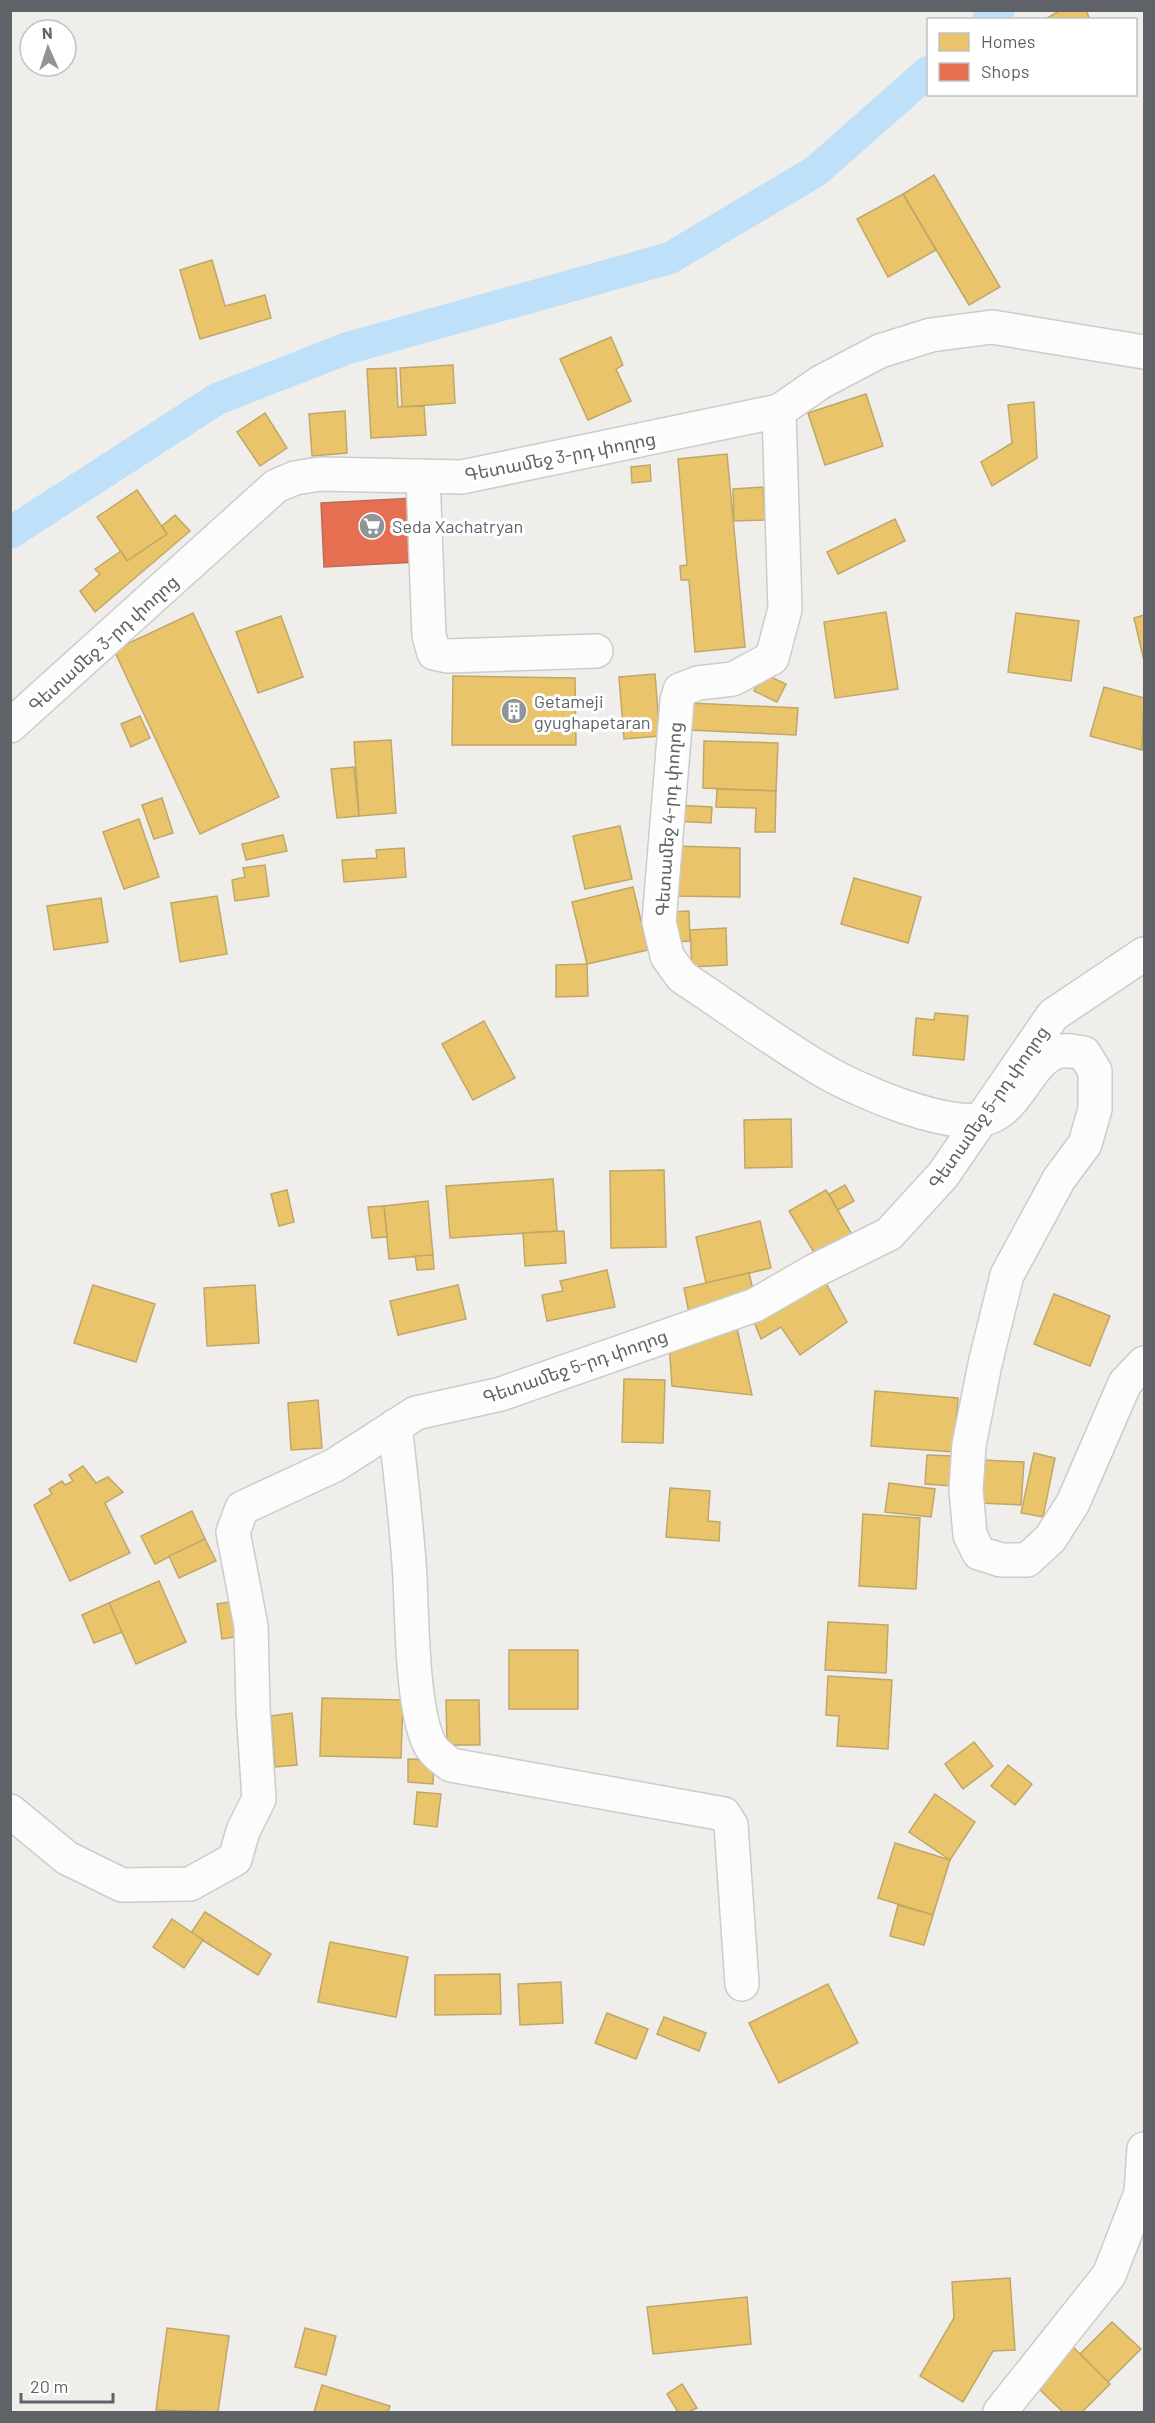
<svg xmlns="http://www.w3.org/2000/svg" width="1155" height="2423" font-family="Barlow,'Noto Sans Armenian',sans-serif">
<rect width="100%" height="100%" fill="#efeeea"/>
<!-- homes -->
<g fill="#e9c46a" stroke="#c0a769" stroke-width="1.5">
<polygon points="1061,10 1086,10 1090,20 1048,20 1047,18"/>
<polygon points="934,175 1000,287 969,305 903,194"/>
<polygon points="903,194 936,250 888,277 857,219"/>
<polygon points="212,260 225,306 265,295 271,318 200,339 180,270"/>
<polygon points="611,337 623,365 616,369 631,401 588,420 560,359"/>
<polygon points="453,365 455,403 402,407 400,368"/>
<polygon points="396,368 398,407 424,406 426,435 371,438 367,369"/>
<polygon points="866,394 883,446 825,465 808,413"/>
<polygon points="1034,402 1037,458 992,486 981,462 1012,443 1008,405"/>
<polygon points="345,411 347,453 312,456 309,414"/>
<polygon points="265,413 287,448 260,466 237,432"/>
<polygon points="727,454 745,647 695,652 689,580 681,580 680,566 687,565 678,459"/>
<polygon points="650,465 651,481 632,483 631,467"/>
<polygon points="763,487 765,520 734,521 733,489"/>
<polygon points="137,490 167,534 127,561 97,517"/>
<polygon points="175,515 190,531 95,612 80,591 100,574 95,569 121,551 127,561 167,534 162,526"/>
<polygon points="895,519 905,541 838,574 827,552"/>
<polygon points="886,612 898,689 835,698 824,622"/>
<polygon points="193,613 279,797 200,834 114,650"/>
<polygon points="1016,613 1079,621 1071,681 1008,672"/>
<polygon points="1144,615 1144,661 1134,618"/>
<polygon points="281,616 303,677 258,693 236,632"/>
<polygon points="762,673 786,684 777,702 754,691"/>
<polygon points="655,674 660,736 624,739 619,677"/>
<polygon points="453,676 575,678 576,745 452,745"/>
<polygon points="1104,687 1144,698 1142,750 1090,736"/>
<polygon points="690,703 798,708 796,735 689,730"/>
<polygon points="140,716 150,738 131,747 121,724"/>
<polygon points="391,740 396,813 359,816 354,742"/>
<polygon points="704,741 778,743 776,791 703,788"/>
<polygon points="354,767 359,816 337,818 331,769"/>
<polygon points="717,789 776,791 775,832 755,832 756,808 716,807"/>
<polygon points="162,798 173,833 154,839 142,805"/>
<polygon points="675,805 712,807 711,823 674,821"/>
<polygon points="139,819 159,877 124,889 103,832"/>
<polygon points="620,826 632,879 585,889 573,836"/>
<polygon points="283,835 287,851 246,860 242,844"/>
<polygon points="673,846 740,848 740,897 672,896"/>
<polygon points="404,848 406,877 344,882 342,860 377,858 376,850"/>
<polygon points="265,865 269,896 235,901 232,880 245,877 243,868"/>
<polygon points="854,878 921,897 908,943 841,924"/>
<polygon points="633,887 648,950 587,964 572,902"/>
<polygon points="217,896 227,954 180,962 171,903"/>
<polygon points="101,898 108,942 54,950 47,906"/>
<polygon points="689,911 690,941 672,942 671,912"/>
<polygon points="726,928 727,965 692,967 690,930"/>
<polygon points="587,964 588,996 556,997 556,965"/>
<polygon points="935,1013 968,1016 964,1060 913,1055 916,1018 934,1020"/>
<polygon points="484,1021 515,1078 473,1100 442,1044"/>
<polygon points="791,1119 792,1167 745,1168 744,1120"/>
<polygon points="664,1170 666,1247 611,1248 610,1171"/>
<polygon points="553,1179 557,1231 450,1238 446,1186"/>
<polygon points="845,1185 854,1201 838,1210 829,1194"/>
<polygon points="287,1190 294,1222 279,1226 271,1194"/>
<polygon points="826,1190 854,1238 818,1259 789,1211"/>
<polygon points="428,1201 433,1255 389,1259 384,1206"/>
<polygon points="384,1206 387,1237 372,1238 368,1207"/>
<polygon points="760,1221 771,1268 706,1283 696,1237"/>
<polygon points="564,1231 566,1263 525,1266 523,1233"/>
<polygon points="433,1255 434,1269 417,1270 415,1256"/>
<polygon points="607,1270 615,1307 547,1321 542,1295 563,1291 560,1281"/>
<polygon points="749,1273 755,1298 689,1313 684,1288"/>
<polygon points="821,1274 847,1322 800,1355 781,1327 761,1339 752,1317"/>
<polygon points="93,1285 155,1304 136,1362 74,1343"/>
<polygon points="255,1285 259,1343 207,1346 204,1288"/>
<polygon points="458,1285 466,1319 398,1335 390,1301"/>
<polygon points="1054,1294 1110,1316 1090,1366 1034,1344"/>
<polygon points="736,1324 752,1395 672,1386 669,1342"/>
<polygon points="624,1379 665,1380 663,1443 622,1442"/>
<polygon points="875,1391 958,1398 954,1452 871,1446"/>
<polygon points="318,1400 322,1448 291,1450 288,1403"/>
<polygon points="1034,1453 1055,1458 1043,1517 1021,1513"/>
<polygon points="927,1455 955,1456 953,1486 925,1484"/>
<polygon points="983,1460 1024,1462 1021,1505 980,1503"/>
<polygon points="83,1466 96,1483 108,1477 123,1492 105,1503 130,1553 70,1581 34,1505 52,1494 49,1489 62,1481 65,1485 73,1481 69,1475"/>
<polygon points="889,1483 935,1489 931,1517 885,1512"/>
<polygon points="670,1488 710,1491 708,1521 720,1522 719,1541 666,1537"/>
<polygon points="192,1511 205,1539 155,1564 141,1536"/>
<polygon points="863,1514 920,1518 916,1589 859,1586"/>
<polygon points="205,1539 216,1561 179,1578 169,1556"/>
<polygon points="159,1581 186,1642 136,1664 109,1603"/>
<polygon points="236,1601 241,1636 222,1639 217,1604"/>
<polygon points="109,1603 122,1632 94,1643 82,1615"/>
<polygon points="828,1622 888,1625 886,1673 825,1670"/>
<rect x="509" y="1650" width="69" height="59"/>
<polygon points="828,1676 892,1680 888,1749 837,1746 839,1716 826,1715"/>
<polygon points="322,1698 403,1700 401,1758 320,1756"/>
<polygon points="446,1700 479,1700 480,1745 447,1745"/>
<polygon points="292,1713 297,1765 275,1767 271,1716"/>
<polygon points="974,1742 993,1766 963,1789 945,1764"/>
<polygon points="408,1759 434,1760 433,1784 408,1782"/>
<polygon points="1008,1765 1032,1784 1015,1805 991,1786"/>
<polygon points="417,1792 441,1794 437,1827 414,1824"/>
<polygon points="935,1794 975,1822 950,1860 909,1832"/>
<polygon points="895,1843 950,1860 933,1915 878,1898"/>
<polygon points="898,1905 933,1915 924,1945 890,1936"/>
<polygon points="205,1912 271,1954 258,1975 191,1933"/>
<polygon points="172,1919 203,1940 184,1968 153,1947"/>
<polygon points="330,1942 408,1957 396,2017 318,2002"/>
<polygon points="500,1974 501,2014 435,2015 435,1975"/>
<polygon points="561,1982 563,2023 520,2025 518,1984"/>
<polygon points="828,1984 858,2043 779,2083 749,2023"/>
<polygon points="607,2013 648,2029 636,2059 595,2043"/>
<polygon points="664,2017 706,2033 699,2051 657,2034"/>
<polygon points="1010,2278 1015,2350 993,2351 963,2402 920,2376 954,2318 952,2282"/>
<polygon points="747,2297 751,2344 653,2354 647,2307"/>
<polygon points="1112,2322 1141,2349 1108,2382 1080,2354"/>
<polygon points="167,2328 229,2336 218,2412 156,2410"/>
<polygon points="305,2328 336,2336 326,2375 295,2367"/>
<polygon points="1073,2347 1110,2384 1082,2412 1063,2412 1035,2385"/>
<polygon points="682,2384 697,2408 689,2412 678,2412 667,2394"/>
<polygon points="322,2385 390,2406 388,2412 314,2412"/>
</g>
<!-- shops -->
<polygon fill="#e76f51" stroke="#be6b58" stroke-width="1.5" points="415,498 417,562 324,567 321,503"/>
<g fill="none" stroke-linecap="round" stroke-linejoin="round">
<!-- canal -->
<g stroke="#bfe0f9" stroke-width="32">
<polyline points="988,20 999,10"/>
<polyline points="10,533 217,399 348,348 670,258 816,171 928,72"/>
</g>
<defs>
<g id="minor">
<polyline points="423,476 429,636 434,653 447,656 596,651"/>
<polyline points="10,726 276,486 295,478 320,474 462,477 779,411"/>
<path d="M395 1426C401 1477 407 1527 410 1578 412 1620 412 1707 429 1743 433 1752 443 1759 451 1765L724 1814 731 1825 742 1984"/>
<polyline points="10,1811 67,1858 122,1885 190,1884 235,1859 243,1831 259,1799 253,1708 251,1626 233,1532 242,1508 335,1465 416,1413 501,1394 755,1305 814,1271 889,1234 943,1175 1053,1015 1144,954"/>
</g>
<g id="tertiary">
<path d="M1144 352 992 327 931 335 880 351 821 382 779 411 785 609 772 658 733 679 698 683 680 690 677 701 659 922 667 956 682 977C728 1007 772 1040 819 1068 853 1089 953 1133 990 1117 1021 1104 1029 1061 1057 1052 1065 1049 1076 1052 1084 1053L1095 1071V1109L1085 1144 1059 1179 1007 1275 985 1364 969 1445 966 1490 970 1535 979 1553 1001 1560H1027L1050 1539 1073 1503 1125 1383 1144 1363"/>
<polyline points="1000,2412 1109,2275 1141,2193 1144,2149"/>
</g>
</defs>
<!-- minor casing -->
<use href="#minor" stroke="#cbcccc" stroke-width="36"/>
<!-- tertiary casing -->
<use href="#tertiary" stroke="#cbcccc" stroke-width="36"/>
<!-- minor -->
<use href="#minor" stroke="#fdfcfc" stroke-width="33"/>
<!-- tertiary -->
<use href="#tertiary" stroke="#fdfcfc" stroke-width="33"/>
</g>
<!-- icons -->
<defs>
<symbol id="supermarket-disc" viewBox="-11 -11 22 22"><circle r="9.5" fill="#919496" stroke="#fff"/><path d="M-6-5.5h2.5l.6 2H6L4.5 2H-2.5L-4.4-4H-6ZM-1.5 3.2a1.3 1.3 0 1 0 .1 0ZM3 3.2a1.3 1.3 0 1 0 .1 0Z" fill="#fff"/></symbol>
<symbol id="building-disc" viewBox="-11 -11 22 22"><circle r="9.5" fill="#919496" stroke="#fff"/><path d="M-4-6H4V6H1V3H-1V6H-4ZM-2.5-4.3h1.7v1.8h-1.7ZM.8-4.3h1.7v1.8H.8ZM-2.5-1h1.7V.8h-1.7ZM.8-1h1.7V.8H.8Z" fill="#fff"/></symbol>
</defs>
<g fill-rule="evenodd">
<use href="#supermarket-disc" x="357" y="511" width="30" height="30"/>
<use href="#building-disc" x="499" y="696" width="30" height="30"/>
</g>
<g text-anchor="middle" dominant-baseline="central" stroke-width="6" stroke-linejoin="round" paint-order="stroke">
<!-- street labels -->
<g font-size="18" fill="#5f6368" stroke="#fff">
<text transform="translate(560 456) rotate(-11)">Գետամեջ 3-րդ փողոց</text>
<text transform="translate(103 643) rotate(-42)">Գետամեջ 3-րդ փողոց</text>
<text transform="translate(668 819) rotate(-86)">Գետամեջ 4-րդ փողոց</text>
<text transform="translate(988 1107) rotate(-55)">Գետամեջ 5-րդ փողոց</text>
<text transform="translate(575 1366) rotate(-19)">Գետամեջ 5-րդ փողոց</text>
</g>
<!-- poi labels -->
<g font-size="18" fill="#5f6368" stroke="#fff" text-anchor="start">
<text x="392" y="526">Seda Xachatryan</text>
<text x="534" y="701">Getameji<tspan x="534" dy="21">gyughapetaran</tspan></text>
</g>
</g>
<!-- border -->
<rect width="1155" height="2423" fill="none" stroke="#5f6368" stroke-width="24"/>
<!-- legend -->
<rect x="927" y="18" width="210" height="78" fill="#ffffff" stroke="#bfc1c3" stroke-width="1.5"/>
<rect x="939" y="33" width="30" height="18" fill="#e9c46a" stroke="#bfc1c3" stroke-width="1.5"/>
<text x="981" y="48" font-size="18" fill="#5f6368">Homes</text>
<rect x="939" y="63" width="30" height="18" fill="#e76f51" stroke="#bfc1c3" stroke-width="1.5"/>
<text x="981" y="78" font-size="18" fill="#5f6368">Shops</text>
<!-- north arrow -->
<g transform="translate(48 48) rotate(357)"><circle r="28" fill="#ffffff" stroke="#bfc1c3" stroke-width="1.5"/>
<path d="M0-4.5L10 22L0 15L-10 22Z" fill="#919496"/>
<text y="-9" font-size="16" font-weight="bold" text-anchor="middle" fill="#5f6368">N</text>
</g>
<!-- scale -->
<path d="M21 2393v9h92v-9" fill="none" stroke="#5f6368" stroke-width="3"/>
<text x="30" y="2393" font-size="18" fill="#5f6368" stroke="#ffffff" stroke-width="4.5" paint-order="stroke">20 m</text>
</svg>
